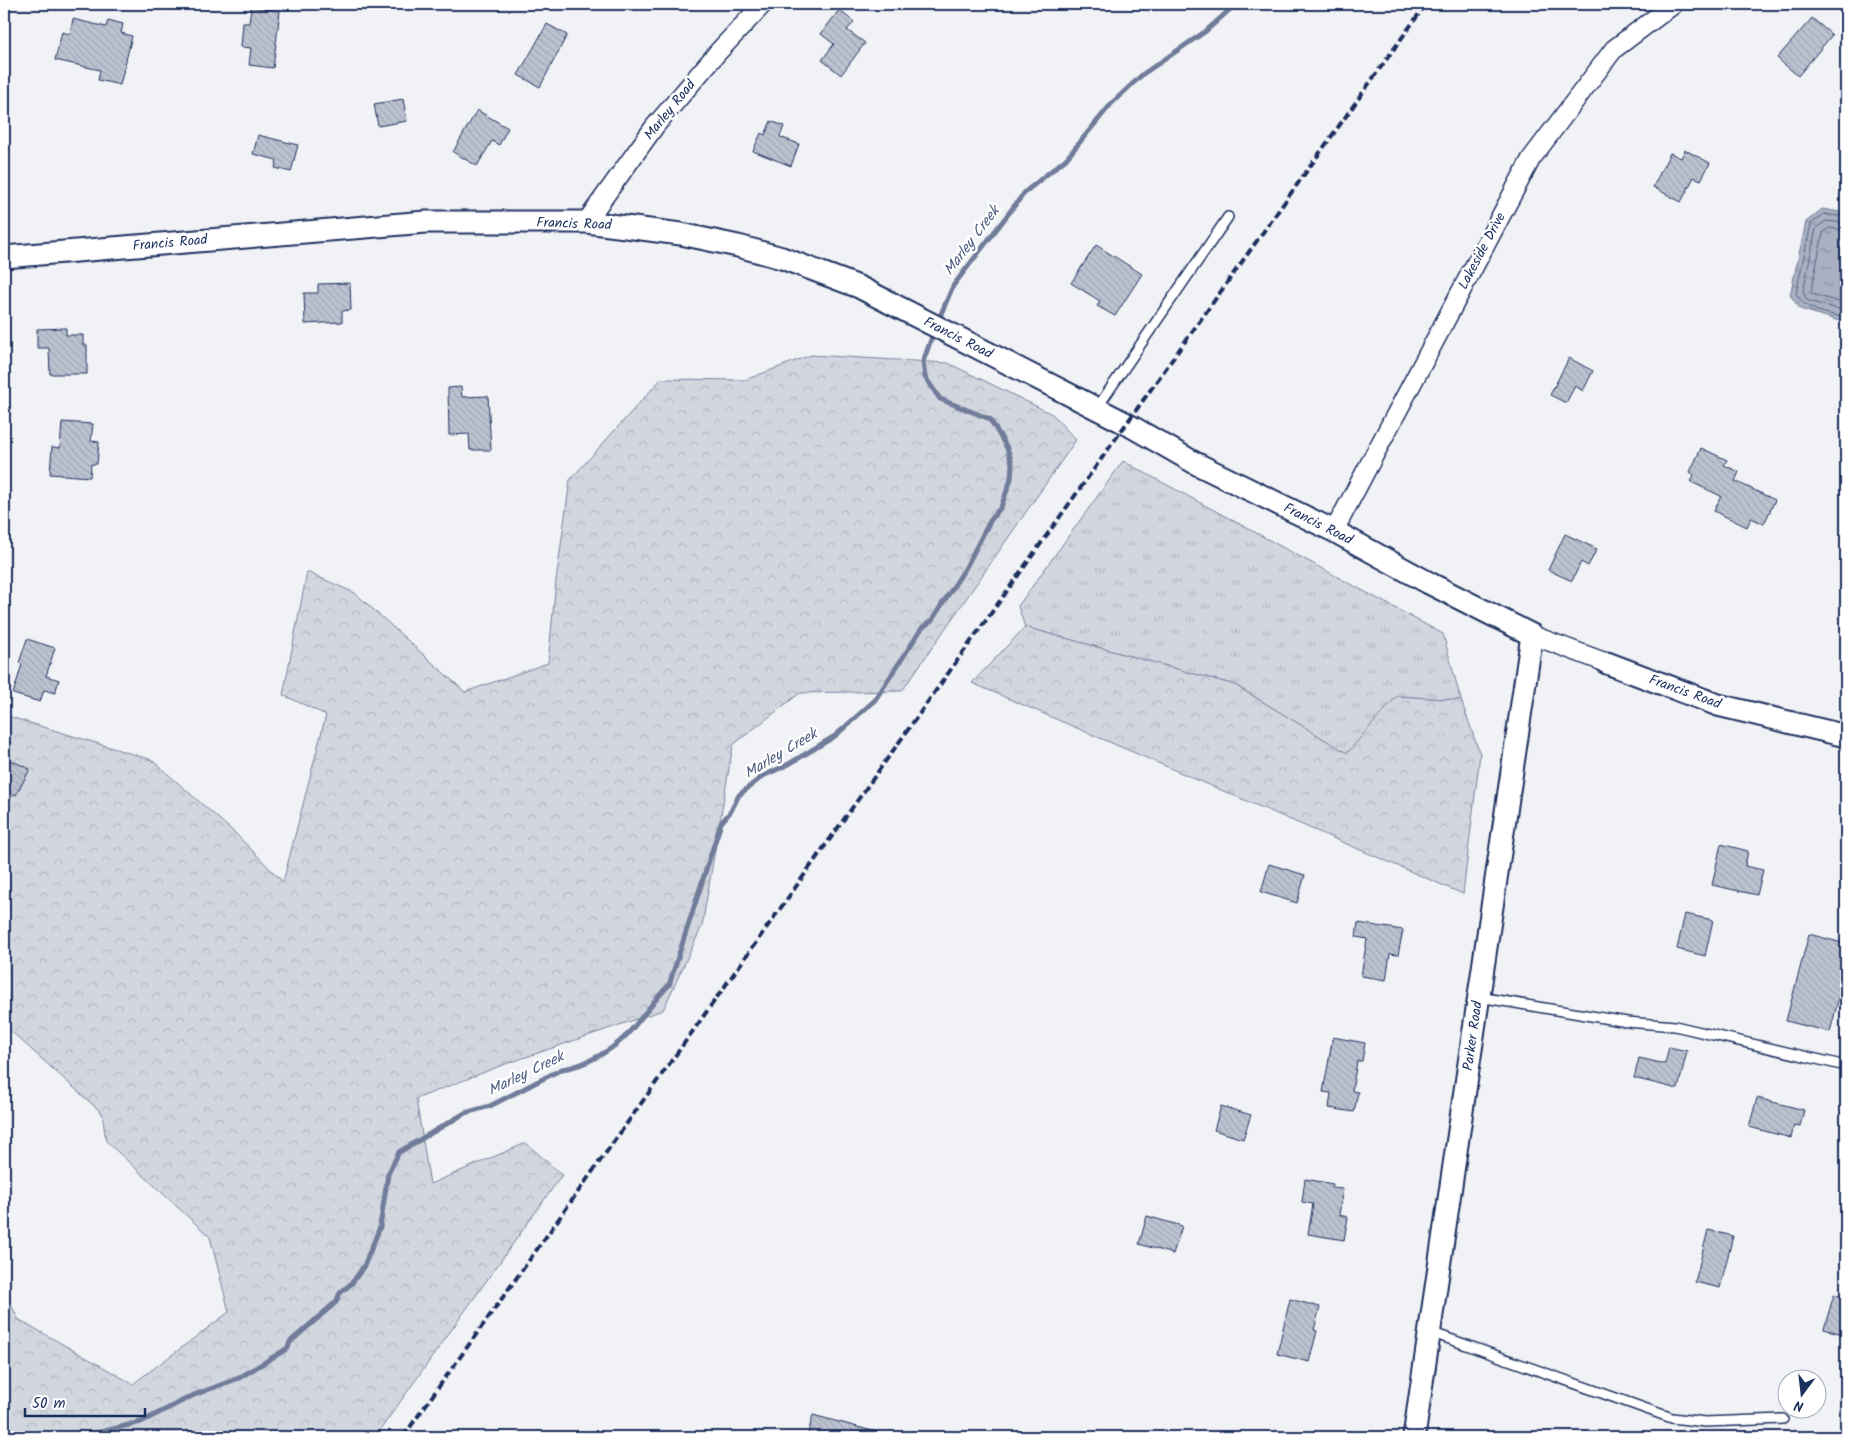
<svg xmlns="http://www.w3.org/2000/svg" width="1850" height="1441" font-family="Kalam,sans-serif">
<defs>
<pattern id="grass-tufts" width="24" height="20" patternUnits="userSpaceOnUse" patternTransform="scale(1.25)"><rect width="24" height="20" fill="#d2d6df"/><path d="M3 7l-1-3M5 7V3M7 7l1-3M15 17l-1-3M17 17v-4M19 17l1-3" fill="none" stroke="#b4b8c2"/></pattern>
<pattern id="forest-crowns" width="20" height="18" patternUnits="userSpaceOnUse" patternTransform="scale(1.25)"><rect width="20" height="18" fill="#d2d6df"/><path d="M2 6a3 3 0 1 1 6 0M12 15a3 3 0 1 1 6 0" fill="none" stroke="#b4b8c2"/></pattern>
<pattern id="water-ripples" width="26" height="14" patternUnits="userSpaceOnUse" patternTransform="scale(1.25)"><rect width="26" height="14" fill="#a8b0c2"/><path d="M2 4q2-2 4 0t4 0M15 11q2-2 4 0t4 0" fill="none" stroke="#8890a1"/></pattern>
<pattern id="building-back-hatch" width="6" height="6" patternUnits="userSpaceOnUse" patternTransform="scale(1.25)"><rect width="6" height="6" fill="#bcc2d0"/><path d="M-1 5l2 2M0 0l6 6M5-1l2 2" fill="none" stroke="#a1a7b5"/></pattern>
</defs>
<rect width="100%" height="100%" fill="#f1f2f5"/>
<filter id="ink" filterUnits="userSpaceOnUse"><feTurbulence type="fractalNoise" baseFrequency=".02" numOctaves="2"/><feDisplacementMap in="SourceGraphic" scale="10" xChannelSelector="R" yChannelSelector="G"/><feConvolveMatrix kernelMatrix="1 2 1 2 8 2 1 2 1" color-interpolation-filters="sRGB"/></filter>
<g filter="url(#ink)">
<!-- grass -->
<polygon fill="url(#grass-tufts)" stroke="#76829e" points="1123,461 1443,634 1461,700 1397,696 1348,754 1235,685 1025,627 1018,606"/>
<!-- forest -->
<g fill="url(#forest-crowns)" stroke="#76829e">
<polygon points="811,355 948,363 1052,414 1076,440 902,691 800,693 733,745 702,926 663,1010 500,1066 416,1099 430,1184 526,1143 562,1175 375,1437 4,1437 4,1290 18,1319 133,1384 229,1312 210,1237 106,1141 102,1113 4,1025 4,715 152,760 237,835 283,882 326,715 283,695 307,572 355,593 465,692 548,663 556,581 570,480 661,379 745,380"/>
<polygon points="1025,627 1235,685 1347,753 1397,696 1461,700 1480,754 1463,894 972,683"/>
</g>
<!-- water -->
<polygon fill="url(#water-ripples)" stroke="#707c9a" points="1822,209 1846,213 1846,323 1800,309 1790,295 1806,222"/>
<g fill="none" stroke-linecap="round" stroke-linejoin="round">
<!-- shore -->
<g stroke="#536386" stroke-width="1">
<path d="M1846 217 1824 214 1811 224 1796 293C1806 312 1827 313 1846 318"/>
<polyline points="1846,223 1826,221 1816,228 1803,292 1807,300 1812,302 1846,311"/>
<polyline points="1846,230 1829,228 1823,233 1811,291 1815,295 1846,304"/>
</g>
<!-- stream -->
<g stroke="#707c9a" stroke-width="5">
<polyline points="938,321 953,286 1025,192 1066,159 1112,103 1143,74 1206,31 1236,4"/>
<path d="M80 1437 141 1422 194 1395 239 1378 288 1348 290 1342 336 1302 340 1293 352 1283 364 1266 380 1227 388 1174 399 1152 465 1113 490 1106 562 1069C586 1066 617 1048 632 1029 644 1015 655 999 669 985L721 823 731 811 739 795 763 776 789 764 835 736 875 700 922 628 932 620 966 567 990 521 1001 507 1011 479 1012 463 1007 448 990 419 940 399 925 377 923 362 934 331"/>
</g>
</g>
<!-- building -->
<g fill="url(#building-back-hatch)" stroke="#1b2f5e">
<polygon points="251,7 280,11 273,68 249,65 251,48 241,47 243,23 249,23"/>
<polygon points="839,10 854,22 847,30 865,43 841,75 822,60 834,44 821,34"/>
<polygon points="1812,18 1832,35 1798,76 1777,58"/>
<polygon points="73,19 106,27 108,20 123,24 121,33 132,36 120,85 98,80 100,70 55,60 62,32 70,34"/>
<polygon points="547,24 567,35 540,87 518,75"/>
<polygon points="403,99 407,121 378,126 374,104"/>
<polygon points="477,110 508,128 499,145 492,141 477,166 453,152"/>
<polygon points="771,121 784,126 780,137 799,144 791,166 753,151 761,133 765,135"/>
<polygon points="258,135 298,145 291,172 275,168 277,160 253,154"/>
<polygon points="1685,150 1710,163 1701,180 1694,177 1681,202 1653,187 1670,153 1681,158"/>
<polygon points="1096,245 1142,274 1115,316 1097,306 1100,301 1071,283"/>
<polygon points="350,283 351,310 342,311 342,322 305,324 304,293 318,293 318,284"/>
<polygon points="66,328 66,335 83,335 83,345 87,345 87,374 50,374 49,348 37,348 37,329"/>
<polygon points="1569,358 1593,371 1583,391 1575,386 1566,403 1550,395"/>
<polygon points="461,387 462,397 488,396 491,450 470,450 469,434 449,435 448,388"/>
<polygon points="62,422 93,424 91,441 99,442 97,464 91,464 90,477 50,474 52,447 60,448"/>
<polygon points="1701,448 1727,460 1724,465 1739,472 1735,481 1775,500 1764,524 1751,518 1747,527 1714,511 1721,496 1691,482 1694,475 1690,472"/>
<polygon points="1565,534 1597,549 1588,566 1581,562 1572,581 1548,570"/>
<polygon points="27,639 55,648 46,676 59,680 55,693 44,690 40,702 13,694 22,664 19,663"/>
<polygon points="8,759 30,769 16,795 13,794 4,810 4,768"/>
<polygon points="1721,844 1748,851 1745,866 1763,870 1757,895 1712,885"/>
<polygon points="1269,864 1305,875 1297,903 1261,892"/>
<polygon points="1685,914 1713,920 1705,956 1677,949"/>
<polygon points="1358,923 1403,930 1398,955 1390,954 1386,980 1361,976 1367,939 1356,937"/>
<polygon points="1809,934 1846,944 1846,970 1830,1032 1786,1021"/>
<polygon points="1333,1037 1365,1043 1362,1061 1357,1061 1352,1091 1358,1092 1354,1112 1329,1108 1331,1093 1323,1092"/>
<polygon points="1669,1047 1687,1051 1678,1089 1634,1078 1639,1058 1665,1064"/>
<polygon points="1757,1098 1804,1110 1800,1126 1794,1125 1791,1138 1749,1127"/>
<polygon points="1221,1106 1251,1115 1243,1139 1214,1130"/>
<polygon points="1305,1179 1333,1184 1332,1188 1343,1189 1339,1215 1348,1217 1344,1240 1308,1234 1313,1204 1302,1202"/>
<polygon points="1147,1216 1182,1226 1173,1254 1139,1244"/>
<polygon points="1708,1230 1733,1236 1720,1288 1695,1282"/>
<polygon points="1834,1294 1846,1298 1846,1335 1824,1329"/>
<polygon points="1290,1299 1320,1307 1314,1330 1317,1331 1309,1362 1277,1354"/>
<polygon points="813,1415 880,1433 880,1437 807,1437"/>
</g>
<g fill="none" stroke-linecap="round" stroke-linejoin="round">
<defs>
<g id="service">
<polyline points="1097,408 1228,217"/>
<polyline points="1479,997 1627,1022 1675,1026 1846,1066"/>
<polyline points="1430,1332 1672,1418 1705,1422 1783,1419"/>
</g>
<g id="minor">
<polyline points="586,222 655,126 718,52 763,4"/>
<polyline points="1334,531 1531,159 1614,49 1674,4"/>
<polyline points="1532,635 1607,663"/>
</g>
<g id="tertiary">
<polyline points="4,257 426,222 586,222 681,234 738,246 782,258 859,287 1127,424 1195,463 1334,531 1429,583 1532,635 1414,1437"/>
<polyline points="1607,663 1718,705 1846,736"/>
</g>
</defs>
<!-- service casing -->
<use href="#service" stroke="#1b2f5e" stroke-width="12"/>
<!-- minor casing -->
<use href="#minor" stroke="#1b2f5e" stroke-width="21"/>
<!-- tertiary casing -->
<use href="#tertiary" stroke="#1b2f5e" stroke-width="25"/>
<!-- service -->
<use href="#service" stroke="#fff" stroke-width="9"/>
<!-- minor -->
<use href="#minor" stroke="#fff" stroke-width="18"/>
<!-- tertiary -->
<use href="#tertiary" stroke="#fff" stroke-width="21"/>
<!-- rail -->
<polyline stroke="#1b2f5e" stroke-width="4" stroke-dasharray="8 4" stroke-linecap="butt" points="403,1437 1426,4"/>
</g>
</g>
<g text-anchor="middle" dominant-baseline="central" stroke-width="5" stroke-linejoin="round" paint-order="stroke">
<!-- street labels -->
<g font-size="14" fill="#1b2f5e" stroke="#fff">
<text transform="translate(670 110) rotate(-51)">Marley Road</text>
<text transform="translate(574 224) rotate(2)">Francis Road</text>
<text transform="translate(170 243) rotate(-5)">Francis Road</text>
<text transform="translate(1482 251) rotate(-62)">Lakeside Drive</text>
<text transform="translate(958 338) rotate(27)">Francis Road</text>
<text transform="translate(1318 524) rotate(27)">Francis Road</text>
<text transform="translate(1685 692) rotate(20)">Francis Road</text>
<text transform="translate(1473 1036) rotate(-82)">Parker Road</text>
</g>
<!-- water labels -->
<g font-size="15" font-style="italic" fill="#4c5c81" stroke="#fff">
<text transform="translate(972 241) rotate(-53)">Marley Creek</text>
<text transform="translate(781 754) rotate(-31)">Marley Creek</text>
<text transform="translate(526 1074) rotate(-26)">Marley Creek</text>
</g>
</g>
<!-- margin -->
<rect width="1850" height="1441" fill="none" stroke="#fff" stroke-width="20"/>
<rect x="10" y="10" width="1830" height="1421" fill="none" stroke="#1b2f5e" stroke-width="2" filter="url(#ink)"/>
<!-- north arrow -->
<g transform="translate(1802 1394) rotate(195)"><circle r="24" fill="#ffffff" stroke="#a4acbf"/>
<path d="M0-4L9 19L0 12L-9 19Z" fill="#1b2f5e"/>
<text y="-8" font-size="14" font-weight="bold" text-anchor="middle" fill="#1b2f5e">N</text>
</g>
<!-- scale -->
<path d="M25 1408v8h120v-8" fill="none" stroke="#1b2f5e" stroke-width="2.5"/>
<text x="32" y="1408" font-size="15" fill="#1b2f5e" stroke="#ffffff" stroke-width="4" paint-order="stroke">50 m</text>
</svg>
